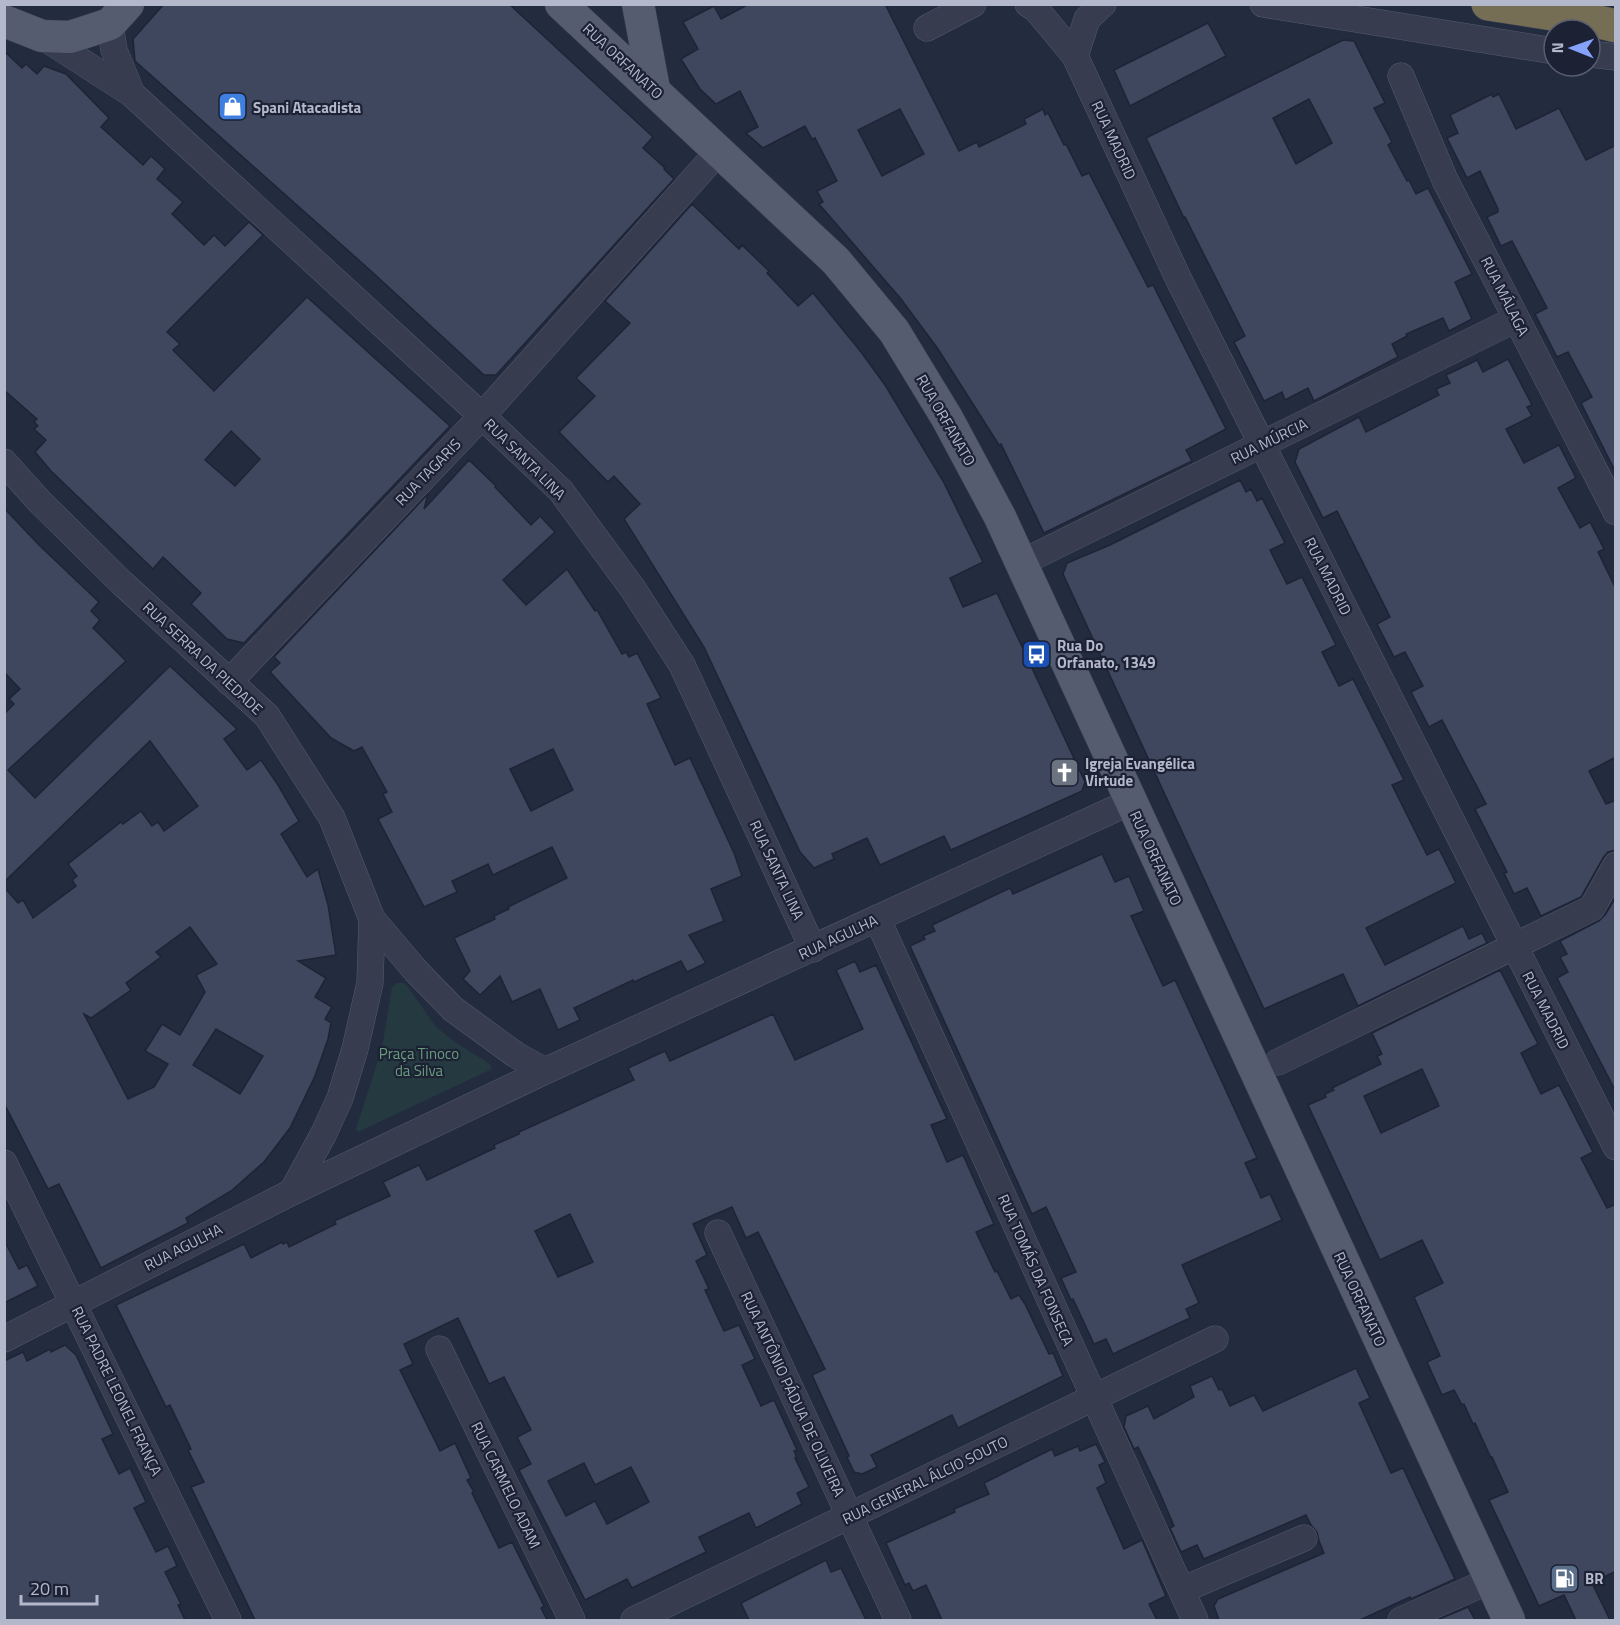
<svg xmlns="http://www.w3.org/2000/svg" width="1620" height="1625" font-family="'Titillium Web',sans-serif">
<rect width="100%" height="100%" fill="#232b3f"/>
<!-- green -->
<polygon fill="#253940" points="397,983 404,983 408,987 436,1027 458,1044 490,1064 492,1069 358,1132 356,1129 382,1048 392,987"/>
<!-- building -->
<g fill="#3f475f" stroke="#1e2436" stroke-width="1.5" fill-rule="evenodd">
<polygon points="164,4 509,4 653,137 643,148 665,168 664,169 674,179 496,375 484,375 371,271 135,61 133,39"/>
<path d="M749 4H885L959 151 977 142 979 147 1026 124 1024 119 1043 109 1045 115 1048 113 1064 145 1066 144 1082 176 1089 173 1148 287 1153 285 1226 429 1186 450 1192 461 1044 533 1001 444 999 445 938 349 901 299 819 204 823 202 817 191 837 181 815 138 812 139 805 126 763 148 746 133 758 127 740 91 716 104 700 89 681 59 698 49 683 22 714 6 721 19ZM900 109 924 154 882 176 858 130Z"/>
<polygon points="1208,23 1226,56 1130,106 1114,70"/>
<path d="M1343 40 1354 41 1385 103 1374 108 1392 142 1388 145 1407 181 1409 180 1416 194 1428 188 1472 274 1455 282 1472 319 1449 331 1443 318 1406 334 1407 336 1392 344 1398 357 1314 401 1308 388 1285 400 1282 392 1264 401 1234 342 1245 336 1185 217 1184 218 1146 138ZM1309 99 1332 143 1296 164 1273 118Z"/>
<path d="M4 51 22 68 26 64 37 74 44 66 66 74 109 118 101 127 143 165 151 156 165 169 157 179 183 202 172 214 204 245 214 235 225 246 249 222 263 235 167 332 180 344 173 350 214 391 307 297 450 426 244 643 227 639 191 604 201 593 163 557 153 569 51 471 35 452 46 440 34 429 38 426 34 422 37 419 4 390ZM231 431 260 459 235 486 205 460Z"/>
<polygon points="1492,94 1493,97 1499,94 1516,129 1559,108 1586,160 1616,145 1616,473 1581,403 1592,397 1568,352 1557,357 1535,314 1547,308 1512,241 1501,246 1487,217 1498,212 1498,209 1480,171 1467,178 1447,138 1458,133 1450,115"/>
<polygon points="692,204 739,249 742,245 769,271 767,273 798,306 813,293 861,352 885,385 943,481 983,562 950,578 963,607 997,593 1085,782 1082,791 951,850 944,836 880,865 867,838 832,854 834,859 814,868 800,852 704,647 624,519 640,504 614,476 608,482 559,432 595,396 576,378 630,323 605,301"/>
<polygon points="1508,359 1532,405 1527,407 1532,416 1506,429 1524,463 1559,445 1576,478 1558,488 1580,528 1590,522 1604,549 1598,552 1616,589 1616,757 1589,771 1606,804 1616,800 1616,850 1608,852 1603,858 1581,897 1541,916 1527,888 1514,894 1504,873 1507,872 1475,809 1486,804 1442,720 1429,727 1411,692 1423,686 1405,652 1394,657 1377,624 1390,617 1337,511 1323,518 1295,462 1299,449 1359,417 1366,432 1439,395 1436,389 1450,383 1446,375 1467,365 1477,360 1483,372"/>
<path d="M469 460 496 486 495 487 531 525 540 516 555 532 503 580 526 605 567 569 595 611 597 610 622 654 626 652 629 657 637 653 661 698 647 704 675 765 690 758 734 853 742 876 711 889 724 921 689 935 706 963 687 972 681 961 634 982 633 980 574 1008 580 1020 558 1030 540 989 512 1002 500 976 480 995 463 979 470 971 454 938 495 919 494 916 509 909 508 907 567 878 552 847 493 875 488 864 452 881 457 892 424 907 378 819 392 812 383 794 387 792 362 747 354 751 331 738 270 672 280 663 274 657 428 494 424 509ZM553 749 573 790 531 811 510 769Z"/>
<polygon points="1240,480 1246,492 1251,489 1257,501 1262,498 1285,543 1270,550 1287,584 1302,577 1336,645 1322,652 1339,686 1353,679 1404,780 1392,785 1427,855 1439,849 1456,883 1366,928 1385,965 1463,926 1469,939 1482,933 1487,943 1358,1006 1343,974 1264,1009 1063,574 1067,563 1110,545"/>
<path d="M4 508 39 545 99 602 91 611 100 620 93 628 126 661 8 770 35 798 170 666 237 729 224 739 247 770 261 760 278 785 299 821 281 834 307 877 318 869 328 905 336 955 298 961 326 978 315 997 332 1007 325 1019 331 1023 328 1039 315 1076 290 1128 264 1162 231 1191 186 1218 188 1223 101 1268 59 1184 48 1189 4 1103V887L18 903 23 900 33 918 76 886 72 880 77 876 68 864 121 822 123 824 141 811 152 826 158 822 164 831 198 806 150 741 4 882V714L14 704 9 699 20 689 4 672ZM190 927 217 964 196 975 205 992 180 1035 162 1024 145 1051 168 1064 154 1087 128 1099 84 1014 91 1018 131 990 126 983 161 957 156 952ZM216 1029 263 1056 240 1094 193 1065Z"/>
<polygon points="1102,854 1115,882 1129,876 1144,911 1131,916 1163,986 1175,980 1257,1158 1245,1163 1261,1198 1270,1194 1282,1220 1182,1265 1199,1303 1186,1309 1190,1318 1113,1354 1106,1339 1094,1344 1073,1299 1071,1300 1061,1278 1076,1272 1046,1207 1032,1214 910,946 925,939 923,936 935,931 932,925 1010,888 1013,894"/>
<polygon points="1616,897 1616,1092 1557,978 1568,972 1560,957 1567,954 1560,941 1599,921 1605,915"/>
<path d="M855 961 860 972 876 965 947 1119 931 1125 947 1162 963 1155 994 1224 976 1232 995 1272 997 1271 1011 1299 1019 1295 1025 1304 1049 1354 1053 1353 1063 1376 958 1428 952 1415 871 1455 877 1467 862 1474 854 1472 847 1457 849 1456 812 1375 825 1369 758 1232 746 1238 732 1207 693 1224 707 1255 696 1261 709 1289 705 1290 724 1331 739 1325 755 1359 742 1365 761 1406 774 1400 797 1450 794 1451 797 1458H795L809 1487 797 1493 802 1504 756 1528 749 1513 699 1537 706 1552 632 1588 627 1579 585 1600 519 1470 531 1464 517 1437 531 1430 504 1377 489 1384 458 1318 404 1344 413 1364 400 1370 440 1451 455 1443 471 1478 467 1480 474 1492 472 1493 499 1548 512 1542 544 1606 541 1608 547 1620H255L191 1487 204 1482 188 1450 191 1449 170 1405 166 1407 116 1305 244 1244 251 1258 282 1242 283 1244 287 1242 289 1247 336 1224 334 1221 390 1196 383 1182 419 1165 427 1180 495 1148 494 1145 519 1134V1132L634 1080 628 1068 665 1051 670 1061 773 1014 795 1060 863 1029 836 970ZM570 1214 593 1262 558 1277 535 1231ZM584 1463 595 1485 631 1467 649 1502 607 1524 595 1501 566 1516 548 1481Z"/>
<path d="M1500 970 1538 1044 1521 1053 1541 1094 1559 1085 1593 1152 1581 1158 1607 1208 1616 1204V1571L1592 1583 1610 1620H1576L1564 1595 1539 1606 1489 1500 1508 1492 1492 1457 1491 1458 1475 1423 1473 1424 1464 1404 1462 1405 1454 1390 1442 1395 1427 1362 1440 1356 1414 1297 1443 1283 1422 1240 1380 1260 1308 1105 1326 1097 1325 1094 1334 1090 1332 1088 1381 1064 1377 1056 1382 1054 1372 1033ZM1422 1069 1439 1106 1381 1133 1364 1096Z"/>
<polygon points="4,1240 19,1269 27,1265 38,1286 4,1303"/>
<polygon points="65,1345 76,1355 113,1434 102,1439 119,1474 130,1468 146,1502 134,1508 156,1552 168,1546 177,1566 165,1572 181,1604 178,1605 185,1620 4,1620 4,1361 23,1352 27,1361 50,1349 51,1352"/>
<polygon points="1356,1368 1370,1398 1359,1403 1391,1473 1403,1468 1455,1579 1411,1599 1410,1597 1360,1620 1219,1620 1214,1606 1218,1599 1324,1553 1319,1541 1317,1532 1311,1525 1306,1515 1204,1559 1197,1545 1181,1552 1170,1528 1174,1526 1159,1491 1138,1447 1134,1449 1124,1427 1126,1416 1148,1406 1154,1419 1194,1397 1190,1386 1212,1376 1219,1390 1222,1389 1230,1406 1254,1395 1263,1411"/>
<polygon points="1096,1444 1105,1462 1099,1465 1106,1483 1097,1488 1124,1549 1142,1540 1166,1596 1149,1604 1157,1620 942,1620 926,1585 913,1591 909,1583 905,1585 886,1543 955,1512 954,1509 989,1494 984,1483 1052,1449 1055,1456 1078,1446 1080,1451"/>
<polygon points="826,1560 831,1572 841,1568 866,1620 749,1620 741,1603"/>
<polygon points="1468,1607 1475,1620 1437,1620"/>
</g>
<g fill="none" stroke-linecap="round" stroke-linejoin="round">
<defs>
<g id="minor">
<polyline points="1028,4 1036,9 1075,56 1179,280 1616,1147"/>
<polyline points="1263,4 1554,51"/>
<polyline points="110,24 114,50 132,94"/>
<polyline points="927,28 973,4"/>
<polyline points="42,36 132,94 482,416 561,491 633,589 682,665 813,949"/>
<polyline points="1590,54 1616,57"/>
<polyline points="1075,56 1087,19 1103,4"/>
<polyline points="1401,76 1445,180 1616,512"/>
<polyline points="4,462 39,501 122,583 267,716 332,818 372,919 416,971 453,1009 516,1055 545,1071"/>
<polyline points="1021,563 1516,319"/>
<polyline points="229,682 482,416 719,151"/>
<polyline points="877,918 1195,1620"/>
<polyline points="1278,1062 1592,908 1616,865"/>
<polyline points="4,1163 228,1620"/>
<polyline points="292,1192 324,1133 340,1098 355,1049 370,983 372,919"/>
<polyline points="718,1233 898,1620"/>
<polyline points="4,1339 292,1192 545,1071 1130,802"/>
<polyline points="439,1349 572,1620"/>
<polyline points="1182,1590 1304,1538"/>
<polyline points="634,1620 1215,1339"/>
<polyline points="1401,1620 1491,1580"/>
</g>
<g id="major">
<polyline points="561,4 836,261 894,331 947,418 1000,517 1509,1620"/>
<polyline points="638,4 654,89"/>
<polyline points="4,21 42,36 70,37 110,24 128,4"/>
</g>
<polyline id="highway" points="1488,4 1591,20 1616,26"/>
</defs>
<!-- minor casing -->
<use href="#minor" stroke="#555b6d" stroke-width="27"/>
<!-- major casing -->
<use href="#major" stroke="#404658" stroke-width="33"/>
<!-- highway casing -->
<use href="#highway" stroke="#42485a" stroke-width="34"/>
<!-- minor -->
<use href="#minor" stroke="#373d4f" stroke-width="26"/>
<!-- major -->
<use href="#major" stroke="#555c6f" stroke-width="32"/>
<!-- highway -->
<use href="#highway" stroke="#756d54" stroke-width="33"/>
</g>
<!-- icons -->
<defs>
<symbol id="shop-square" viewBox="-11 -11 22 22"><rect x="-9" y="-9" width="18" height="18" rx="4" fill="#3f7fe0" stroke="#1c2234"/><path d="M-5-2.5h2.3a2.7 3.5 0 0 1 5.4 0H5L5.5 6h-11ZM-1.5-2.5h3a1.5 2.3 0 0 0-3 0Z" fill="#fff"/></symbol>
<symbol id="bus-square" viewBox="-11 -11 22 22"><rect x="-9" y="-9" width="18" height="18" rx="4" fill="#1a4fb4" stroke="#1c2234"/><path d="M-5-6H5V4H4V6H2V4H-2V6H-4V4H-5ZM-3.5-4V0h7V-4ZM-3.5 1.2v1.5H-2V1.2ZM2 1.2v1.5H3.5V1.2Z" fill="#fff"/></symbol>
<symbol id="church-square" viewBox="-11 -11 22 22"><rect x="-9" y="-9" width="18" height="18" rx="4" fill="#6b7280" stroke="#1c2234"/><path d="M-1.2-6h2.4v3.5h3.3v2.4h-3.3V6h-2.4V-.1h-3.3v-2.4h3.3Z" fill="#fff"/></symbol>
<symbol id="fuel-square" viewBox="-11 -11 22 22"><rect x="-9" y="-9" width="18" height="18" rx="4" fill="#5c6f8a" stroke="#1c2234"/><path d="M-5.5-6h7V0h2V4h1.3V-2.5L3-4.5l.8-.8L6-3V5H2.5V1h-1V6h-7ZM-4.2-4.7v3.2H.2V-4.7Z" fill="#fff"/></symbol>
</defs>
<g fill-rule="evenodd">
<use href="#shop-square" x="216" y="90" width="33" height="33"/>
<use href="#bus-square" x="1020" y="638" width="33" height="33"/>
<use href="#church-square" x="1048" y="756" width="33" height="33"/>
<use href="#fuel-square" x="1548" y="1562" width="33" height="33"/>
</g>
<g text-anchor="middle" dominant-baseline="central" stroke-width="4.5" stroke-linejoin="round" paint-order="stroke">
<!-- street labels -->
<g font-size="15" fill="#b3b8ca" stroke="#1c2234">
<text transform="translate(623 61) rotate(43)">RUA ORFANATO</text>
<text transform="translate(1114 140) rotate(65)">RUA MADRID</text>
<text transform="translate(1505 296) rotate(63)">RUA MÁLAGA</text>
<text transform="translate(946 420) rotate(60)">RUA ORFANATO</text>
<text transform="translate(1269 441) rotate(-26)">RUA MÚRCIA</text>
<text transform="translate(525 459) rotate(45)">RUA SANTA LINA</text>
<text transform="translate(428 472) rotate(-46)">RUA TAGARIS</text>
<text transform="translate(1328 576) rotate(63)">RUA MADRID</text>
<text transform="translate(203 658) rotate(43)">RUA SERRA DA PIEDADE</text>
<text transform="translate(1156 858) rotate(65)">RUA ORFANATO</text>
<text transform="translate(777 870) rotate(65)">RUA SANTA LINA</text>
<text transform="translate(838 937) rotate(-25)">RUA AGULHA</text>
<text transform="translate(1546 1010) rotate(63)">RUA MADRID</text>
<text transform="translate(183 1247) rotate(-27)">RUA AGULHA</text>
<text transform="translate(1036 1270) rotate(66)">RUA TOMÁS DA FONSECA</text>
<text transform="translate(1360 1299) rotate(65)">RUA ORFANATO</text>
<text transform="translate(117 1391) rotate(64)">RUA PADRE LEONEL FRANÇA</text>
<text transform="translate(793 1394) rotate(65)">RUA ANTÔNIO PÁDUA DE OLIVEIRA</text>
<text transform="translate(925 1480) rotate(-26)">RUA GENERAL ÁLCIO SOUTO</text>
<text transform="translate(506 1485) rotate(64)">RUA CARMELO ADAM</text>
</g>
<!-- poi labels -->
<g font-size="15" font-weight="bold" fill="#b3b8ca" stroke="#1c2234" text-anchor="start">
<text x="253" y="107">Spani Atacadista</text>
<text x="1057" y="645">Rua Do<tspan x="1057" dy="17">Orfanato, 1349</tspan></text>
<text x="1085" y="763">Igreja Evangélica<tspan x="1085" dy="17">Virtude</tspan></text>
<text x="1585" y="1578">BR</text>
</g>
<!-- park labels -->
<g font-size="15" fill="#699c7c" stroke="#1c2234">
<text x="419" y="1053">Praça Tinoco<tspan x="419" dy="17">da Silva</tspan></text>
</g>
</g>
<!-- border -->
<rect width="1620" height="1625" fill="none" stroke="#b3b8ca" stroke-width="12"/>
<!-- north arrow -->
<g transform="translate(1572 48) rotate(271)"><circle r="28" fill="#1c2234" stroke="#585e70" stroke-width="1.5"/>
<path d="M0-4.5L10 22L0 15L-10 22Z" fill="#85a2fc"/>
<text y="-9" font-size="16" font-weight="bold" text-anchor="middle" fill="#b3b8ca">N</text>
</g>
<!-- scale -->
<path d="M21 1595v9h76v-9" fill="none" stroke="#b3b8ca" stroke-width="3"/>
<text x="30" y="1595" font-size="18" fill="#b3b8ca" stroke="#1c2234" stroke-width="4.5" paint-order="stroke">20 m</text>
</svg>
